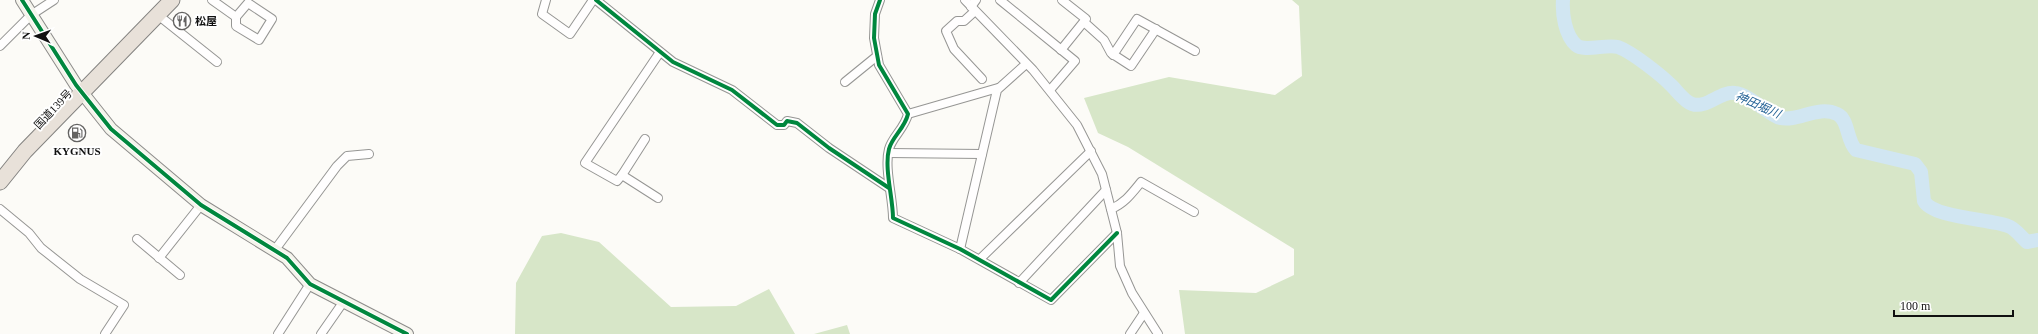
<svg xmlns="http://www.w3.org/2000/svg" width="2038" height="334" font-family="'Times New Roman','Noto Sans JP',serif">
<rect width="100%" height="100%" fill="#fcfbf7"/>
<!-- forest -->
<g fill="#d7e6c8">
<polygon points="1292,0 2038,0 2038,334 1185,334 1179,290 1256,293 1294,275 1294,249 1128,147 1098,133 1084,98 1169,77 1275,95 1302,76 1299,6"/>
<polygon points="561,233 599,242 671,307 736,306 769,289 795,334 515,334 516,283 542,236"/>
<polygon points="847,325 850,334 814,334"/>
</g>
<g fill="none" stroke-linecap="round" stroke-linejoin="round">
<!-- river -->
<path stroke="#d1e6f2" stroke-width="14" d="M1563 0C1562 14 1565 35 1576 45 1584 52 1606 44 1618 47 1632 52 1661 75 1672 86 1678 92 1684 101 1692 104 1707 109 1720 91 1735 93 1749 94 1770 116 1780 118 1798 122 1818 105 1837 114 1849 119 1846 140 1856 150L1915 164 1921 172 1924 201C1933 218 1991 219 2008 226 2015 228 2021 237 2027 242L2038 240"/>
<defs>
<g id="street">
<polyline points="212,0 236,17"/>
<polyline points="546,0 542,14 570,34 593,0"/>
<polyline points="596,0 673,62 732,90 777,125 784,125 787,121 797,123 829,148 889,188"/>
<path d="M880 0 875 14 874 38 879 65 908 114C905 128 892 137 889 149 884 168 893 198 893 218L960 249 1051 300 1117 233"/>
<polyline points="965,0 1033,70 1077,125 1102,174 1117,233 1120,266 1132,293 1158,334"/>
<polyline points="1000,0 1075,61 1050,90"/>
<polygon points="248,3 272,19 259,40 236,26 236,17"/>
<polyline points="971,7 976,0"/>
<polyline points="975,11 964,21 957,21 946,31 954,49 982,79"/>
<polyline points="158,15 217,62"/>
<polyline points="1084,22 1104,40 1111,53 1131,66 1156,29"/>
<polyline points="0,46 31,15 54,0"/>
<polyline points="1061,50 1086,19 1062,0"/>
<polyline points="1113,55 1137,19 1195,51"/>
<polyline points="845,82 877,56"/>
<polyline points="908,114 998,88"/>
<polyline points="889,153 982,154"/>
<polyline points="622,175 645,139"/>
<polyline points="658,198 622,175 617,181 585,163 660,52"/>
<polyline points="0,209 29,233 41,248 80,279 124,305 105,334"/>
<path d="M1111 209C1125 203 1132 193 1141 182L1194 212"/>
<polyline points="137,239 180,275"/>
<polyline points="960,249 997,90 1026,64"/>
<polyline points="274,251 337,166 347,156 369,154"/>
<polyline points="159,258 201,205"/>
<polyline points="980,259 1091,151"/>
<polyline points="1019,283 1106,190"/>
<polyline points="278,334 310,284"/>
<polyline points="321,334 344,301"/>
<polyline points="1130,334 1144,313"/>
</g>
<polyline id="secondary" points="22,0 76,85 111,129 201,205 287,258 310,284 407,334"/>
<polyline id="highway" points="0,182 25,151 172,0"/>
</defs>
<!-- street casing -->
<use href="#street" stroke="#969694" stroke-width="10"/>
<!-- secondary casing -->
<use href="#secondary" stroke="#8d8c8b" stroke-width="14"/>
<!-- highway casing -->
<use href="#highway" stroke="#848381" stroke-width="17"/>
<!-- street -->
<use href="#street" stroke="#fffefe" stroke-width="8"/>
<!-- secondary -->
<use href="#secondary" stroke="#f5f4ec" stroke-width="12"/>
<!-- highway -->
<use href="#highway" stroke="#e8e1d9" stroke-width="15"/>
<defs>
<g id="cycleway">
<polyline points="22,0 76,85 111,129 201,205 287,258 310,284 407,334"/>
<polyline points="596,0 673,62 732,90 777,125 784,125 787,121 797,123 829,148 889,188"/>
<path d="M880 0 875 14 874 38 879 65 908 114C905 128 892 137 889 149 884 168 893 198 893 218L960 249 1051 300 1117 233"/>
</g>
</defs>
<!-- cycleway casing -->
<use href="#cycleway" stroke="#fff" stroke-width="6"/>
<!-- cycleway -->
<use href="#cycleway" stroke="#00873e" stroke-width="4"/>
</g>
<!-- icons -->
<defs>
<symbol id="restaurant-ring" viewBox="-11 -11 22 22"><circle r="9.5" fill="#fff" stroke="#636261" stroke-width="1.5"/><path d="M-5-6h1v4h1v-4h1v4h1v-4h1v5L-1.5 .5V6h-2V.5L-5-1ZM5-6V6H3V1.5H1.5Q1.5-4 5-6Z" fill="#636261"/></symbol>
<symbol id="fuel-ring" viewBox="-11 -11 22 22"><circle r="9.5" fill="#fff" stroke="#636261" stroke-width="1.5"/><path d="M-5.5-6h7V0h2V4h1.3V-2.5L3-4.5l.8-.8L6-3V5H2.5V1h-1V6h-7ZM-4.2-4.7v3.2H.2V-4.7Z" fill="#636261"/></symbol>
</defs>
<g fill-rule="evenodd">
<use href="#restaurant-ring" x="172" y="11" width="20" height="20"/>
<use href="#fuel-ring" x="67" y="123" width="20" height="20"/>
</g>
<g text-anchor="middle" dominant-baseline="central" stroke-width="4" stroke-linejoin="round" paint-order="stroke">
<!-- poi labels -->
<g font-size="11" font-weight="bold" fill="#101010" stroke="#fff" text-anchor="start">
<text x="195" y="21">松屋</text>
<text x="77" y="151" text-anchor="middle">KYGNUS</text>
</g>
<!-- street labels -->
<g font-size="11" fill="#101010" stroke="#fff">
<text transform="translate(53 109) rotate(-47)">国道139号</text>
</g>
<!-- water labels -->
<g font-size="12" font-style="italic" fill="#256396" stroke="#fff">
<text transform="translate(1758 105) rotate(24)">神田堀川</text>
</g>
</g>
<!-- north arrow -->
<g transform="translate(36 36) rotate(272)" stroke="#ffffff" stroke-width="3" paint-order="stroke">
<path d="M0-3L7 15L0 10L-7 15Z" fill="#101010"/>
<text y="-6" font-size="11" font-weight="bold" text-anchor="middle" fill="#101010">N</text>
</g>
<!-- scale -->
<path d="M1894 310v6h119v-6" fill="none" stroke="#101010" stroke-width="2"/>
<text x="1900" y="310" font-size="12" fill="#101010" stroke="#ffffff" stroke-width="3" paint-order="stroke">100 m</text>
</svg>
